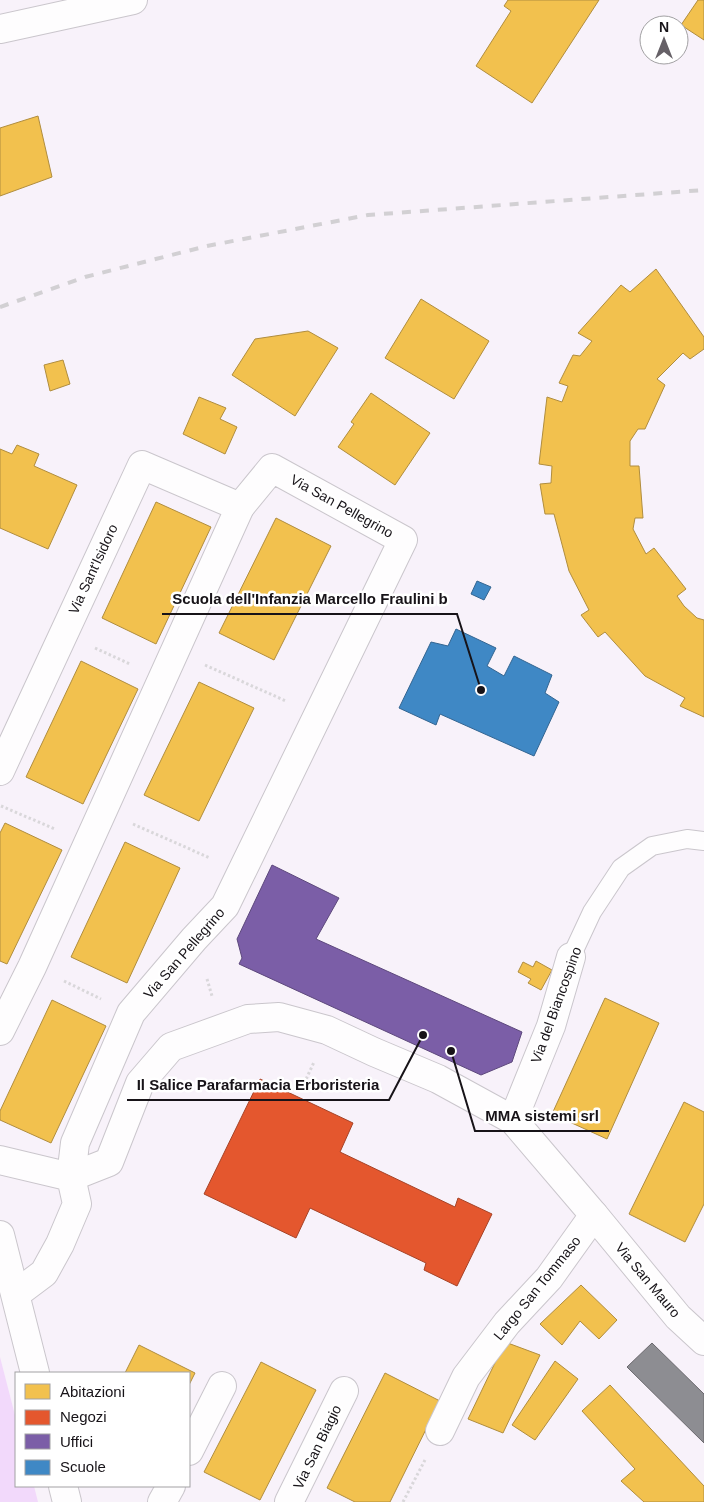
<svg xmlns="http://www.w3.org/2000/svg" width="704" height="1502" font-family="Helvetica,sans-serif">
<rect width="100%" height="100%" fill="#f8f2fa"/>
<!-- green -->
<polygon fill="#f2d9fb" points="0,1357 16,1419 16,1486 34,1486 38,1502 0,1502"/>
<!-- homes -->
<g fill="#f2c14e" stroke="#b08d3e">
<polygon points="508,0 599,0 532,103 476,66 511,11 504,6"/>
<polygon points="698,0 704,0 704,40 681,25"/>
<polygon points="38,116 52,177 0,196 0,128"/>
<polygon points="656,269 704,337 704,349 690,359 683,353 657,379 665,385 645,429 638,429 630,441 630,466 639,466 643,518 635,518 633,529 646,554 654,548 686,589 677,596 684,606 697,618 704,620 704,717 680,706 685,698 645,676 605,632 598,637 581,615 589,610 569,571 554,514 545,514 540,484 551,483 552,466 539,464 547,397 562,402 568,386 559,383 573,355 580,356 592,341 578,333 621,285 630,292"/>
<polygon points="421,299 489,341 454,399 385,358"/>
<polygon points="308,331 338,348 295,416 232,375 255,339"/>
<polygon points="63,360 70,384 50,391 44,365"/>
<polygon points="371,393 430,433 395,485 338,447 354,424 351,422"/>
<polygon points="199,397 226,408 220,419 237,427 225,454 183,434"/>
<polygon points="17,445 39,454 34,466 77,485 48,549 0,528 0,449 12,454"/>
<polygon points="156,502 211,527 156,644 102,618"/>
<polygon points="276,518 331,546 274,660 219,633"/>
<polygon points="81,661 138,689 83,804 26,777"/>
<polygon points="199,682 254,708 199,821 144,795"/>
<polygon points="5,823 62,850 7,964 0,961 0,833"/>
<polygon points="125,842 180,868 127,983 71,957"/>
<polygon points="536,961 552,970 541,990 528,983 531,979 518,972 523,962 533,967"/>
<polygon points="605,998 659,1023 607,1139 552,1114"/>
<polygon points="52,1000 106,1026 51,1143 0,1120 0,1111"/>
<polygon points="684,1102 704,1112 704,1204 685,1242 629,1214"/>
<polygon points="581,1285 617,1320 599,1339 580,1321 562,1345 540,1324"/>
<polygon points="505,1342 540,1355 503,1433 468,1419"/>
<polygon points="139,1345 195,1373 189,1385 189,1373 125,1373"/>
<polygon points="555,1361 578,1379 535,1440 512,1425"/>
<polygon points="261,1362 316,1390 260,1500 204,1472"/>
<polygon points="385,1373 440,1401 390,1502 355,1502 327,1488"/>
<polygon points="610,1385 704,1486 704,1502 644,1502 621,1481 635,1469 582,1411"/>
</g>
<!-- shops -->
<polygon fill="#e4572e" stroke="#a64327" points="260,1079 353,1123 340,1152 455,1207 458,1198 492,1214 457,1286 424,1270 426,1263 310,1208 296,1238 204,1194"/>
<!-- offices -->
<polygon fill="#7b5ea7" stroke="#5d487c" points="272,865 339,898 316,939 522,1032 512,1062 481,1075 239,964 242,958 237,939"/>
<!-- schools -->
<g fill="#3f88c5" stroke="#336591">
<polygon points="477,581 491,587 484,600 471,594"/>
<polygon points="456,629 496,648 487,666 504,676 514,656 552,675 545,693 559,702 534,756 440,714 436,725 399,708 431,642 448,646"/>
</g>
<!-- industry -->
<polygon fill="#8d8d92" stroke="#6a686d" points="652,1343 704,1394 704,1443 627,1367"/>
<g fill="none" stroke-linecap="round" stroke-linejoin="round">
<defs>
<polyline id="lane" points="571,957 592,912 621,868 652,846 687,839 704,841"/>
<g id="street">
<polyline points="0,29 133,0"/>
<polyline points="0,771 142,465 240,507"/>
<polyline points="0,1031 32,967 240,507 272,468 403,540 225,906 194,939 131,1013 75,1143 71,1177 109,1162 140,1083 171,1047 248,1019 279,1017 327,1030 374,1052 438,1079 513,1120 594,1215 549,1278 507,1323 466,1377 440,1431"/>
<polyline points="513,1120 551,1026 571,957"/>
<polyline points="0,1160 71,1177 77,1204 60,1244 44,1273 16,1294"/>
<polyline points="594,1215 678,1317 704,1341"/>
<polyline points="0,1235 35,1373"/>
<polyline points="189,1451 222,1386"/>
<polyline points="63,1486 67,1502"/>
<polyline points="162,1502 171,1486"/>
<polyline points="289,1502 344,1391"/>
</g>
</defs>
<!-- lane casing -->
<use href="#lane" stroke="#cac6cc" stroke-width="20"/>
<!-- street casing -->
<use href="#street" stroke="#cac6cc" stroke-width="30"/>
<!-- path -->
<g stroke="#d9d7da" stroke-width="3" stroke-dasharray="2.5 2.5" stroke-linecap="butt">
<polyline points="95,648 130,664"/>
<polyline points="205,665 286,701"/>
<polyline points="1,806 55,829"/>
<polyline points="133,824 210,858"/>
<polyline points="207,979 212,996"/>
<polyline points="64,981 101,999"/>
<polyline points="302,1088 314,1062"/>
<polyline points="403,1502 425,1460"/>
</g>
<!-- lane -->
<use href="#lane" stroke="#fefdfe" stroke-width="18"/>
<!-- street -->
<use href="#street" stroke="#fefdfe" stroke-width="28"/>
<!-- rail -->
<polyline stroke="#d2d0d3" stroke-width="4" stroke-dasharray="9 9" stroke-linecap="butt" points="0,307 85,277 207,246 368,215 704,190"/>
</g>
<g text-anchor="middle" dominant-baseline="central" stroke-width="5" stroke-linejoin="round" paint-order="stroke">
<!-- street labels -->
<g font-size="14" fill="#171318" stroke="#fff">
<text transform="translate(342 506) rotate(29)">Via San Pellegrino</text>
<text transform="translate(93 569) rotate(-65)">Via Sant'Isidoro</text>
<text transform="translate(184 953) rotate(-49)">Via San Pellegrino</text>
<text transform="translate(556 1005) rotate(-70)">Via del Biancospino</text>
<text transform="translate(648 1280) rotate(50)">Via San Mauro</text>
<text transform="translate(537 1288) rotate(-51)">Largo San Tommaso</text>
<text transform="translate(317 1447) rotate(-64)">Via San Biagio</text>
</g>
</g>
<!-- callouts -->
<path fill="none" stroke="#171318" stroke-width="2" d="M481 690L457 614H162M423 1035L389 1100H127M451 1051L475 1131H609"/>
<g fill="#171318" stroke="#fff" stroke-width="2">
<circle cx="481" cy="690" r="5"/>
<circle cx="423" cy="1035" r="5"/>
<circle cx="451" cy="1051" r="5"/>
</g>
<g font-size="15" text-anchor="middle" font-weight="bold" fill="#171318" stroke="#fff" stroke-width="5" stroke-linejoin="round" paint-order="stroke">
<text x="310" y="604">Scuola dell'Infanzia Marcello Fraulini b</text>
<text x="258" y="1090">Il Salice Parafarmacia Erboristeria</text>
<text x="542" y="1121">MMA sistemi srl</text>
</g>
<!-- legend -->
<rect x="15" y="1372" width="175" height="115" fill="#ffffff" stroke="#a2a1a3"/>
<rect x="25" y="1384" width="25" height="15" fill="#f2c14e" stroke="#a2a1a3"/>
<text x="60" y="1397" font-size="15" fill="#171318">Abitazioni</text>
<rect x="25" y="1410" width="25" height="15" fill="#e4572e" stroke="#a2a1a3"/>
<text x="60" y="1422" font-size="15" fill="#171318">Negozi</text>
<rect x="25" y="1434" width="25" height="15" fill="#7b5ea7" stroke="#a2a1a3"/>
<text x="60" y="1447" font-size="15" fill="#171318">Uffici</text>
<rect x="25" y="1460" width="25" height="15" fill="#3f88c5" stroke="#a2a1a3"/>
<text x="60" y="1472" font-size="15" fill="#171318">Scuole</text>
<!-- north arrow -->
<g transform="translate(664 40)"><circle r="24" fill="#ffffff" stroke="#a2a1a3"/>
<path d="M0-4L9 19L0 12L-9 19Z" fill="#666167"/>
<text y="-8" font-size="14" font-weight="bold" text-anchor="middle" fill="#171318">N</text>
</g>
</svg>
